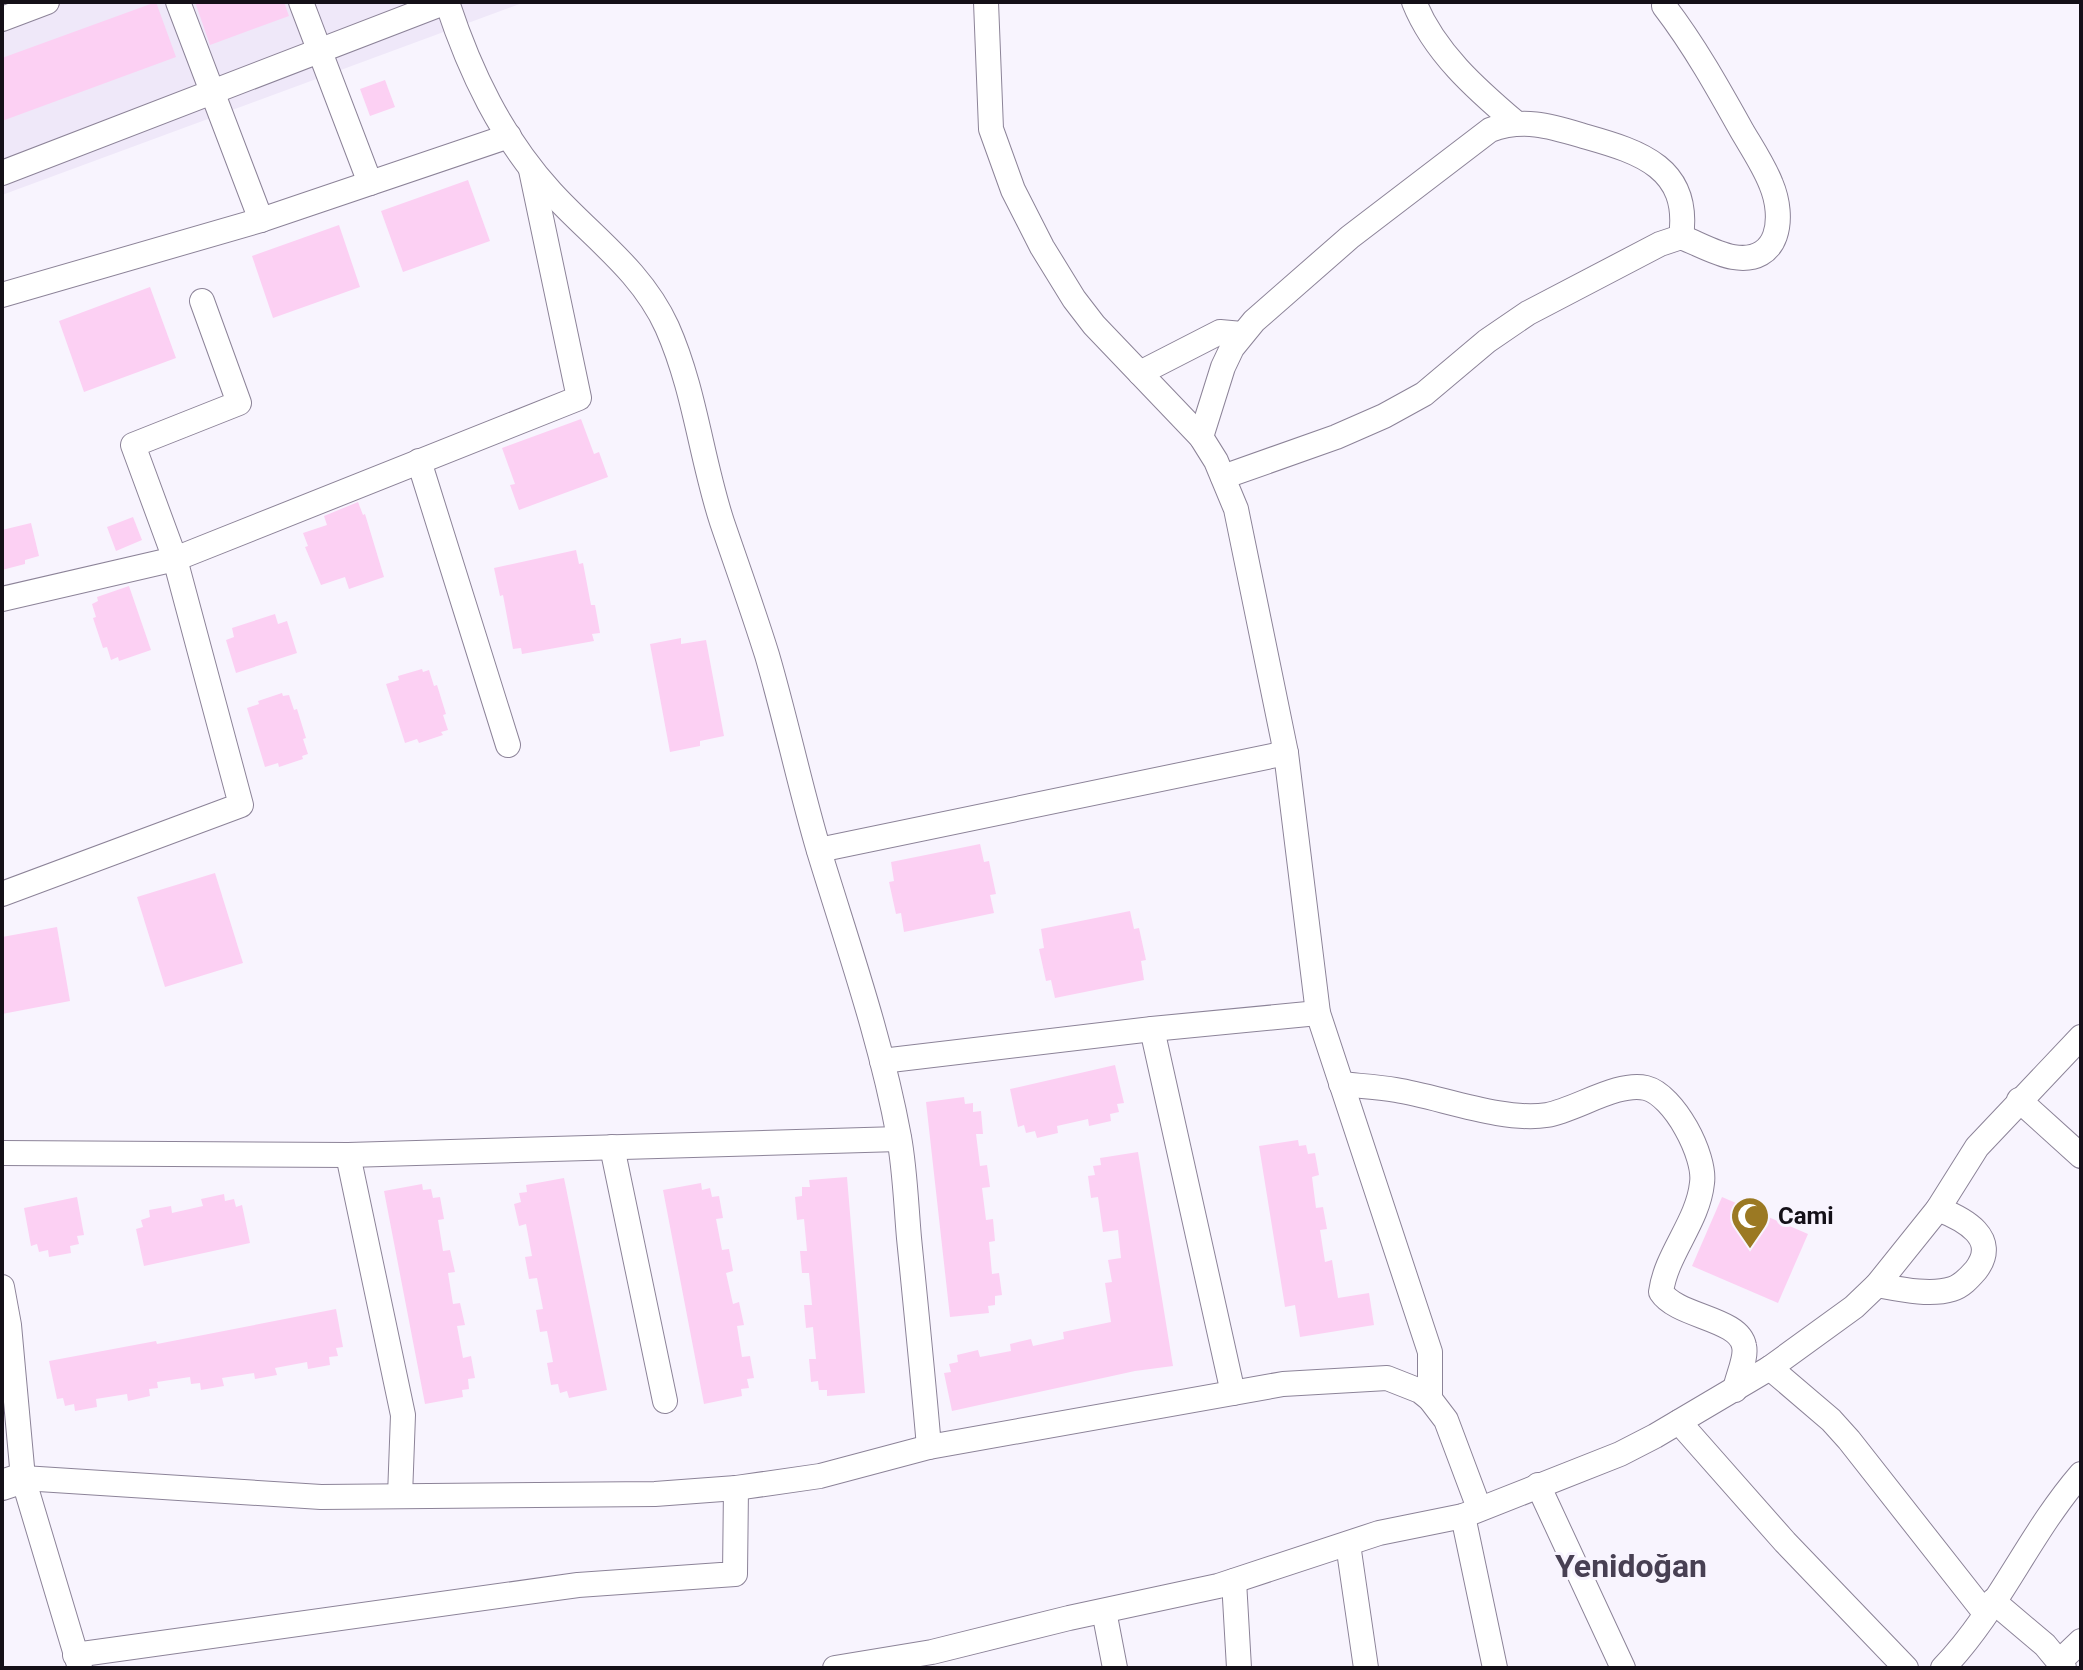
<svg xmlns="http://www.w3.org/2000/svg" width="2083" height="1670" font-family="Roboto,sans-serif">
<rect width="100%" height="100%" fill="#f8f4fe"/>
<!-- built -->
<polygon fill="#efe8f9" points="2,2 525,2 2,195"/>
<!-- building -->
<g fill="#fcd0f3">
<polygon points="156,2 176,57 2,121 2,58"/>
<polygon points="195,2 284,2 289,16 210,45"/>
<polygon points="385,80 395,107 370,116 360,89"/>
<polygon points="468,180 490,241 403,272 381,211"/>
<polygon points="339,225 360,287 273,318 252,256"/>
<polygon points="150,287 176,358 84,392 59,321"/>
<polygon points="581,419 594,454 599,452 608,477 519,510 510,485 515,484 502,448"/>
<polygon points="358,502 363,515 365,514 384,577 349,589 345,577 321,585 305,547 308,546 303,533 327,525 324,516"/>
<polygon points="133,517 142,540 116,551 107,527"/>
<polygon points="31,523 39,556 25,560 25,564 2,570 2,530"/>
<polygon points="576,550 579,564 583,563 591,605 595,605 600,633 592,634 594,641 522,654 521,648 513,649 503,595 500,596 494,568"/>
<polygon points="129,586 151,650 119,661 118,657 111,660 107,647 103,648 93,618 96,617 92,604 98,601 97,597"/>
<polygon points="275,614 278,624 287,621 297,653 236,673 226,640 234,637 232,628"/>
<polygon points="681,638 681,644 706,640 724,736 700,741 700,746 670,752 650,644"/>
<polygon points="422,669 423,672 429,670 434,686 437,685 446,714 443,715 448,730 441,732 443,735 419,743 417,739 405,743 386,684 399,680 398,676"/>
<polygon points="282,693 283,696 289,695 294,710 297,709 306,738 303,739 308,754 302,756 303,759 279,767 278,763 265,767 247,708 259,704 258,701"/>
<polygon points="980,844 984,862 989,861 996,894 990,895 994,913 904,932 901,913 896,914 889,882 894,881 891,862"/>
<polygon points="215,873 243,963 165,987 137,897"/>
<polygon points="1130,911 1134,929 1139,928 1146,960 1141,961 1144,980 1055,998 1051,980 1046,981 1039,949 1044,948 1041,929"/>
<polygon points="57,927 70,1001 2,1014 2,937"/>
<polygon points="1115,1065 1124,1103 1117,1104 1119,1112 1110,1114 1111,1121 1089,1126 1088,1119 1057,1126 1058,1133 1037,1138 1035,1131 1026,1133 1024,1125 1018,1127 1010,1089"/>
<polygon points="964,1097 965,1104 973,1103 973,1112 981,1111 983,1134 976,1134 980,1166 987,1165 990,1187 982,1188 986,1220 993,1219 995,1241 989,1242 992,1274 999,1273 1002,1295 995,1296 995,1305 988,1306 989,1313 950,1317 926,1102"/>
<polygon points="1298,1140 1299,1146 1306,1145 1308,1154 1315,1153 1319,1175 1312,1177 1316,1208 1323,1207 1327,1229 1320,1230 1325,1262 1332,1260 1338,1298 1369,1293 1374,1325 1300,1337 1295,1305 1285,1307 1259,1146"/>
<polygon points="1138,1152 1173,1366 1135,1371 952,1411 944,1373 951,1372 949,1364 958,1362 957,1355 978,1350 980,1357 1011,1351 1010,1344 1031,1339 1033,1346 1064,1339 1063,1332 1111,1322 1105,1283 1112,1282 1108,1260 1121,1258 1118,1230 1103,1232 1098,1197 1091,1198 1088,1176 1095,1175 1093,1166 1101,1165 1100,1158"/>
<polygon points="847,1177 865,1393 827,1396 827,1390 819,1390 818,1381 811,1382 809,1359 816,1359 813,1327 806,1328 804,1305 812,1305 809,1273 802,1273 800,1251 807,1251 804,1219 797,1220 795,1197 802,1196 802,1187 810,1187 809,1180"/>
<polygon points="564,1178 607,1390 569,1398 567,1391 560,1393 558,1384 551,1385 547,1363 553,1362 547,1331 540,1332 536,1310 543,1309 537,1278 529,1279 525,1257 532,1256 526,1224 519,1226 514,1204 521,1202 519,1193 527,1192 526,1185"/>
<polygon points="701,1183 702,1190 710,1188 712,1197 719,1196 723,1218 716,1219 722,1250 729,1249 733,1271 726,1273 733,1304 739,1302 744,1325 737,1326 742,1357 750,1356 754,1378 747,1379 749,1388 741,1389 742,1396 704,1404 663,1190"/>
<polygon points="422,1184 423,1190 431,1189 433,1198 440,1197 444,1219 438,1220 443,1251 450,1250 455,1272 448,1273 453,1304 460,1303 465,1325 457,1326 463,1358 471,1356 475,1378 468,1379 469,1389 462,1390 463,1397 425,1404 384,1191"/>
<polygon points="224,1194 225,1201 234,1199 236,1207 242,1205 250,1243 144,1266 136,1229 143,1227 141,1220 150,1217 149,1210 171,1206 172,1213 203,1206 201,1199"/>
<polygon points="77,1197 84,1235 77,1236 79,1244 70,1246 71,1253 49,1257 48,1250 39,1252 37,1244 31,1246 24,1208"/>
<polygon points="1722,1197 1808,1234 1778,1303 1692,1266"/>
<polygon points="336,1309 343,1347 336,1348 338,1356 329,1357 330,1365 308,1369 307,1362 275,1368 277,1375 255,1379 254,1373 222,1378 224,1386 201,1390 200,1383 191,1384 190,1377 157,1382 158,1388 149,1389 150,1396 128,1401 127,1394 96,1399 97,1407 75,1411 74,1404 65,1406 63,1398 57,1399 49,1361 156,1341 157,1344"/>
</g>
<g fill="none" stroke-linecap="round" stroke-linejoin="round">
<defs>
<g id="minor">
<polyline points="178,2 261,220"/>
<polyline points="301,2 370,183"/>
<path d="M447 2C470 72 501 137 551 192 592 237 641 270 667 327 695 390 701 458 722 522 737 566 753 610 767 655 786 720 800 787 819 851 848 946 881 1039 899 1137 905 1170 906 1204 909 1238 916 1308 923 1377 929 1447L1283 1384 1387 1378 1420 1391 1430 1399 1446 1420 1479 1508"/>
<polyline points="986,2 991,129 1013,190 1042,247 1074,299 1094,325 1201,437 1216,461 1236,509 1286,753 1318,1013 1430,1352 1430,1399"/>
<path d="M1414 2C1434 52 1476 89 1516 123"/>
<polyline points="2,19 47,2"/>
<polyline points="2,173 446,2"/>
<polyline points="2,295 261,220 509,136"/>
<polyline points="1140,373 1220,332 1242,334"/>
<path d="M1201 437 1223 367 1232 348 1254 321 1350 237 1490 130C1525 117 1553 127 1587 137 1640 152 1691 168 1681 237"/>
<polyline points="419,461 508,745"/>
<path d="M1223 477 1336 437 1384 416 1424 394 1487 341 1528 313 1660 244 1681 237C1697 243 1716 254 1733 257 1780 265 1785 217 1771 184 1764 166 1752 148 1742 131 1718 88 1694 45 1664 6"/>
<polyline points="2,599 175,559 579,398 531,170"/>
<polyline points="819,850 1286,753"/>
<polyline points="2,894 241,805 175,559 133,445 239,403 202,301"/>
<polyline points="1152,1029 1233,1393"/>
<polyline points="882,1061 1152,1029 1318,1013"/>
<path d="M1341 1084C1359 1086 1378 1087 1396 1090 1440 1097 1503 1122 1547 1115 1576 1110 1618 1081 1646 1088 1674 1095 1706 1156 1702 1183 1698 1222 1666 1254 1661 1292 1677 1317 1739 1318 1744 1346 1747 1358 1737 1377 1735 1390"/>
<polyline points="2019,1100 2081,1156"/>
<polyline points="612,1147 665,1401"/>
<polyline points="2,1153 348,1155 899,1139"/>
<polyline points="348,1155 403,1415 400,1496"/>
<path d="M1877 1285C1899 1289 1930 1296 1952 1289 1962 1286 1969 1278 1976 1270 2000 1238 1964 1219 1938 1209"/>
<polyline points="2,1287 9,1325 23,1478 80,1668"/>
<polyline points="1770,1368 1831,1420 1849,1440 1985,1613"/>
<polyline points="1679,1422 1785,1542 1906,1668"/>
<polyline points="23,1478 321,1497 655,1494 736,1488 820,1476 929,1447"/>
<polyline points="1538,1485 1623,1668"/>
<polyline points="1463,1516 1495,1668"/>
<polyline points="1348,1544 1366,1668"/>
<polyline points="1234,1581 1239,1668"/>
<polyline points="1993,1601 2045,1645 2064,1668"/>
<polyline points="1104,1611 1115,1668"/>
<polyline points="75,1655 578,1585 735,1574 736,1488"/>
<polyline points="2059,1662 2081,1641"/>
<polyline points="835,1668 932,1652 1069,1618 1218,1586 1379,1533 1463,1516 1620,1454 1655,1436 1770,1368 1854,1307 1877,1285 1938,1209 1977,1147 2081,1037"/>
<path d="M1943 1668C1998 1611 2029 1534 2081 1474"/>
</g>
<polyline id="tertiary" points="2,1485 23,1478"/>
</defs>
<!-- minor casing -->
<use href="#minor" stroke="#8c8398" stroke-width="26"/>
<!-- tertiary casing -->
<use href="#tertiary" stroke="#8c8398" stroke-width="32"/>
<!-- minor -->
<use href="#minor" stroke="#fff" stroke-width="24"/>
<!-- tertiary -->
<use href="#tertiary" stroke="#fff" stroke-width="30"/>
</g>
<!-- icons -->
<defs>
<symbol id="mosque-pin" viewBox="-11 -11 22 30"><path d="M0 17L-7.5 6A9.5 9.5 0 1 1 7.5 6Z" fill="#9b7923" stroke="#f8f4fe"/><path d="M3.5-4.9A6 6 0 1 0 3.5 4.9A5 5 0 1 1 3.5-4.9Z" fill="#fff"/></symbol>
</defs>
<g fill-rule="evenodd">
<use href="#mosque-pin" x="1728" y="1194" width="44" height="60"/>
</g>
<g text-anchor="middle" dominant-baseline="central" stroke-width="6" stroke-linejoin="round" paint-order="stroke">
<!-- poi labels -->
<g font-size="24" font-weight="bold" fill="#141018" stroke="#f8f4fe" text-anchor="start">
<text x="1778" y="1216">Cami</text>
</g>
<!-- district labels -->
<g font-size="32" font-weight="bold" fill="#484053" stroke="#f8f4fe">
<text x="1631" y="1566">Yenidoğan</text>
</g>
</g>
<!-- border -->
<rect width="2083" height="1670" fill="none" stroke="#141018" stroke-width="8"/>
</svg>
